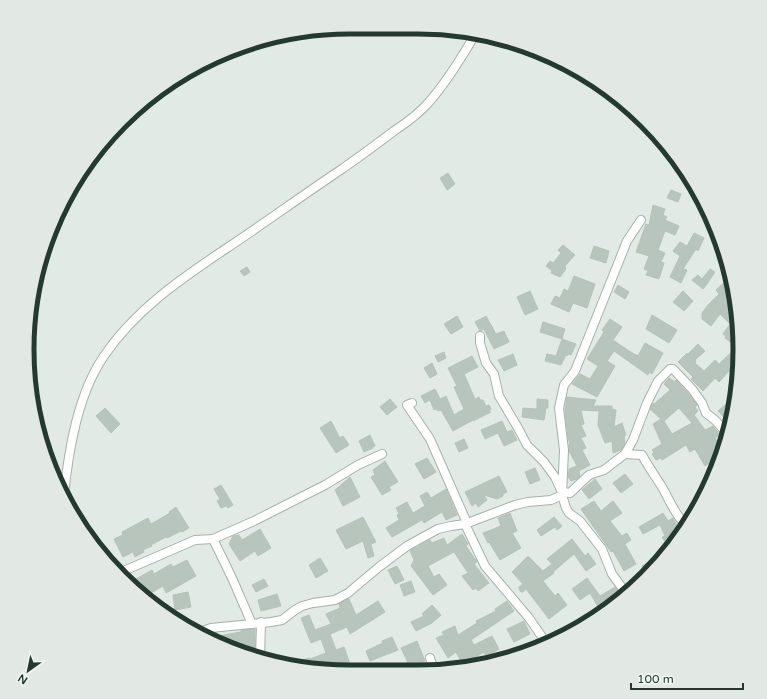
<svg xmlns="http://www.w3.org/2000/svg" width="767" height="699" font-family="'Varela Round',sans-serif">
<rect width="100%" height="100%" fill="#e2eae5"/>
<!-- building -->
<g fill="#b8c5bd" stroke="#b5c3ba" fill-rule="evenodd">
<polygon points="448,173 455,184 447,190 440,178"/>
<polygon points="671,190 681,194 678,202 667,198"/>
<polygon points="653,205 665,209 663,215 667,217 665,220 679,226 675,235 665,231 658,250 665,253 661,262 664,263 659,279 646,275 648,271 644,269 649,256 636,252 646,224 649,225"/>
<polygon points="694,233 704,238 698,251 696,249 683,269 687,270 681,283 670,277 680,256 673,251 680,242 687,246"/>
<polygon points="563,245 575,255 565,266 566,269 560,277 551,273 552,271 546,266 550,261 553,263 561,253 558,250"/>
<polygon points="594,246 609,251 606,263 590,258"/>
<polygon points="247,267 250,272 244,276 240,271"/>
<polygon points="710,269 715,272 707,284 703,289 692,280 698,275 702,279"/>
<polygon points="574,276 595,284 587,308 573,303 569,312 551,304 555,296 560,298 564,289 568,291"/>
<polygon points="727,280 734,286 740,349 738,370 732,375 729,371 719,382 715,378 703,391 691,379 693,377 678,362 687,353 688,354 698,344 705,351 695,360 696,361 695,363 704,371 715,360 719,364 737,347 725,338 726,336 723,334 730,324 720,314 711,326 702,319 702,313 708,305 719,294 716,290"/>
<polygon points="618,285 629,292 625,299 614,292"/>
<polygon points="530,291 538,309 525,315 517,297"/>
<polygon points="683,291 693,301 684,311 673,302"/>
<polygon points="652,315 677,330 669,343 646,329"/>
<polygon points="457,316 463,327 451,334 444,324"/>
<polygon points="486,316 496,334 504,331 509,342 494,349 484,329 480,331 475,322"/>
<polygon points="610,319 622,327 613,340 629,351 638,356 645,343 663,353 652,374 649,372 648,375 614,351 607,361 615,366 597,397 572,384 580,374 590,379 598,366 587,359 604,332 602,330"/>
<polygon points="543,322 565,329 562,339 540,332"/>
<polygon points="562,339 576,344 571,355 568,354 567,356 566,355 561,365 545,361 547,354 556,356"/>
<polygon points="444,352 446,358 438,362 435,356"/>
<polygon points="513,354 517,365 504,371 498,360"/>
<polygon points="472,356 478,367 464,374 475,399 479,397 480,400 483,400 486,406 489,405 491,409 489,411 491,412 473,421 473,420 453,431 441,410 438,411 436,409 434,410 430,400 425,403 421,396 435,389 440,399 446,396 454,415 464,409 454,387 457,386 448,368"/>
<polygon points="432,363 437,374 430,378 424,368"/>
<path d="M669 378 675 382 676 380 688 393 697 405 695 407 698 411 694 415 705 430 713 426 720 435 715 438 721 449 718 450 721 455 705 466 695 449 690 452 686 445 662 460 661 458 656 460 652 454 654 452 652 450 662 444 653 424 661 419 650 409 653 403 654 404 670 390 664 384ZM679 408 692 423 672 434 664 421Z"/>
<polygon points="737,380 734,412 730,424 718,411 731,400 727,397 733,392 729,388"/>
<polygon points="567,397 596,400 593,406 612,406 612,409 616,410 614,427 622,423 626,435 624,436 625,443 621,450 613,453 612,441 605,443 598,425 599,411 581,410 584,424 581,425 586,436 581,438 586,448 582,450 590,465 579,471 580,476 577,479 571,481 568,477 569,469 577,466 569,451 569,444 570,444 568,438 565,411"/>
<polygon points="390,399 397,407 387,415 380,407"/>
<polygon points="537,399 548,400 548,408 546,408 544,420 522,417 523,408 537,409"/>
<polygon points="105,408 120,424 111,433 96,416"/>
<polygon points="331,421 340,438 343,436 349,445 336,453 320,428"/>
<polygon points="502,421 507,432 512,430 517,440 504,446 498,433 485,439 481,430"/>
<polygon points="370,435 375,446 372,447 373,448 364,452 359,441"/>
<polygon points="464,439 468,448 459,452 455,443"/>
<polygon points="427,458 436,472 424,479 415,464"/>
<polygon points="385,461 398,482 389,487 391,490 382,495 371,477 375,475 373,470"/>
<polygon points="535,468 540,480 530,484 525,472"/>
<polygon points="625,474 633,484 621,493 613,483"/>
<polygon points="499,476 507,492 503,494 503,496 497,499 484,495 487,500 478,507 476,503 472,506 465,492"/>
<polygon points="350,477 360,497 343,506 335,490"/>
<polygon points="595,479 602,489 589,499 582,490"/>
<polygon points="221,485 233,505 228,508 226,506 221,508 217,501 220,499 214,489"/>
<polygon points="446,489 457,515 446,520 442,512 424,523 422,520 392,537 386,528 399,520 397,515 399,514 396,508 407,502 413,513 425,506 420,496 427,492 431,498"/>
<polygon points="594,501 601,511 613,501 622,513 610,521 622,536 627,533 631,540 625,544 636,564 624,571 613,551 611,552 581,509"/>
<polygon points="176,507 189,528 182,532 181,531 167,538 166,537 151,545 152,546 143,550 144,552 135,557 133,552 123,557 114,539 123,535 122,532 148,518 151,524 170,513 169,512"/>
<polygon points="510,513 517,531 512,533 521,548 500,560 489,542 488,543 483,533 501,526 498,518"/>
<polygon points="663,513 668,521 673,518 678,528 679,527 684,531 669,548 662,537 665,536 660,525 643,534 639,527"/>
<polygon points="363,517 376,542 371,544 374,556 368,558 363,541 346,549 336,530"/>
<polygon points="554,517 562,526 557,530 555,527 541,536 537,530"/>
<polygon points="260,529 271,548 258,556 255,551 240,561 229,544 233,536 239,535 242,540"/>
<polygon points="462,534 468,544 466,546 477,562 474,564 489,583 478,591 476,588 473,590 462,576 468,573 454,552 428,566 434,577 439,574 447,585 433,595 411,566 414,560 410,551 430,540 432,543 444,538 447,545"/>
<polygon points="572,539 585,556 588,553 596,564 586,571 574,554 553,572 554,573 543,581 555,596 558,593 567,605 549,619 526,589 523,592 521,592 519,589 519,587 523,584 512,572 528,556 543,571 552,564 547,559"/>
<polygon points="666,551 666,552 647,575 642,566"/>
<polygon points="320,558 328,571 316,578 309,565"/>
<polygon points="187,560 196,576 166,593 163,586 144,597 129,583 152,570 154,574 171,564 173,567"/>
<polygon points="397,566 404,580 395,584 388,570"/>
<polygon points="587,578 600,596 615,587 621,597 600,610 590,593 580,600 572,589"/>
<polygon points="264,579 268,586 256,592 252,585"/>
<polygon points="411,581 415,592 404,596 400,585"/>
<polygon points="188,592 191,607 175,610 173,595"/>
<polygon points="277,594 281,606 261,611 258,600"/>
<polygon points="348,599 349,599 356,615 378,601 385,612 350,634 347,627 330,634 336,650 344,647 351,667 346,668 340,669 339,666 333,669 308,669 301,668 299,661 310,658 310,659 326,653 321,639 311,643 301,618 309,615 315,630 331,624 326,614 340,608 339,604"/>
<polygon points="507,601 514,611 471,640 474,645 492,636 499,649 486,657 484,652 463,665 456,652 448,658 436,638 444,635 442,632 455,626 458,635 477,623 476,621 496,611 495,609"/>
<polygon points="432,605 441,615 432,623 416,631 411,622 424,616 422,614"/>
<polygon points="524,621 530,634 514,642 507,629"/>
<polygon points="255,629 255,657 246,655 204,636 217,633 218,636 241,632 241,630"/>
<polygon points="392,637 398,650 370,661 366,651 383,643 382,641"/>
<polygon points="417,641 425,661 410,667 401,648"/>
</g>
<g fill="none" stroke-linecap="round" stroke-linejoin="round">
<defs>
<g id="minor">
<polyline points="480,336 480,343 486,363 494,374 499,396 518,428 527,445 544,462 555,477 561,490"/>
<polyline points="412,403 407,405 430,439 467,523"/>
<path d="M625 454 642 455C648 466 655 476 662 487 670 501 675 515 687 527"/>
<path d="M64 494C69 448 78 394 104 356 135 310 182 278 227 248 266 222 303 195 342 169 359 157 377 144 394 131 406 123 419 114 429 102 447 82 462 57 476 33"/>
<polyline points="465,524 485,566 529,618 547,644"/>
<polyline points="119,573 195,540 213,539"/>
<polyline points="626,593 612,574 602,549 580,521 569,513 566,508 562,495 564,450 559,408 564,385 575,371 627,241 641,220"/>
<polyline points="252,624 232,578 213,539 254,521 325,485 358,465 382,454"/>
<polyline points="197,633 211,628 271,622 282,620 295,610 302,606 313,603 335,600 348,593 379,567 407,546 438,529 451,526 465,524 515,505 528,502 551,500 562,495 563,492 570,493 589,475 604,470 625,454 633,440 647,403 658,381 670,369 673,369 692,389 702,403 706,413 715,420 724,430 728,432"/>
<polyline points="260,658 261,622"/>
<polyline points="430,658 433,667"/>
</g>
</defs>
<!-- minor casing -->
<use href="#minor" stroke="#a5b1ab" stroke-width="10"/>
<!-- minor -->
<use href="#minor" stroke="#fff" stroke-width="8"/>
</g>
<!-- crop -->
<path d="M0 0H767V699H0ZM349 34H418A315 315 0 0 1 733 349V350A315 315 0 0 1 418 665H349A315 315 0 0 1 34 350V349A315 315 0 0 1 349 34Z" fill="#e2e8e3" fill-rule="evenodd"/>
<path fill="none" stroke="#24392f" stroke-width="5" d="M349 34H418A315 315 0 0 1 733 349V350A315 315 0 0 1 418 665H349A315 315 0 0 1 34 350V349A315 315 0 0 1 349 34Z"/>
<!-- north arrow -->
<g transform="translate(28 671) rotate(213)" stroke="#f2f7f3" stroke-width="3" paint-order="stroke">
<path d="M0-3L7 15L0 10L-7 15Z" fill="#24392f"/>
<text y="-6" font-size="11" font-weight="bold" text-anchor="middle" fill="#24392f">N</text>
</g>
<!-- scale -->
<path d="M631 683v6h112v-6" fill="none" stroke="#24392f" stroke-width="2"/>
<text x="637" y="683" font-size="12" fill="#24392f" stroke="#f2f7f3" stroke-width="3" paint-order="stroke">100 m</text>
</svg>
